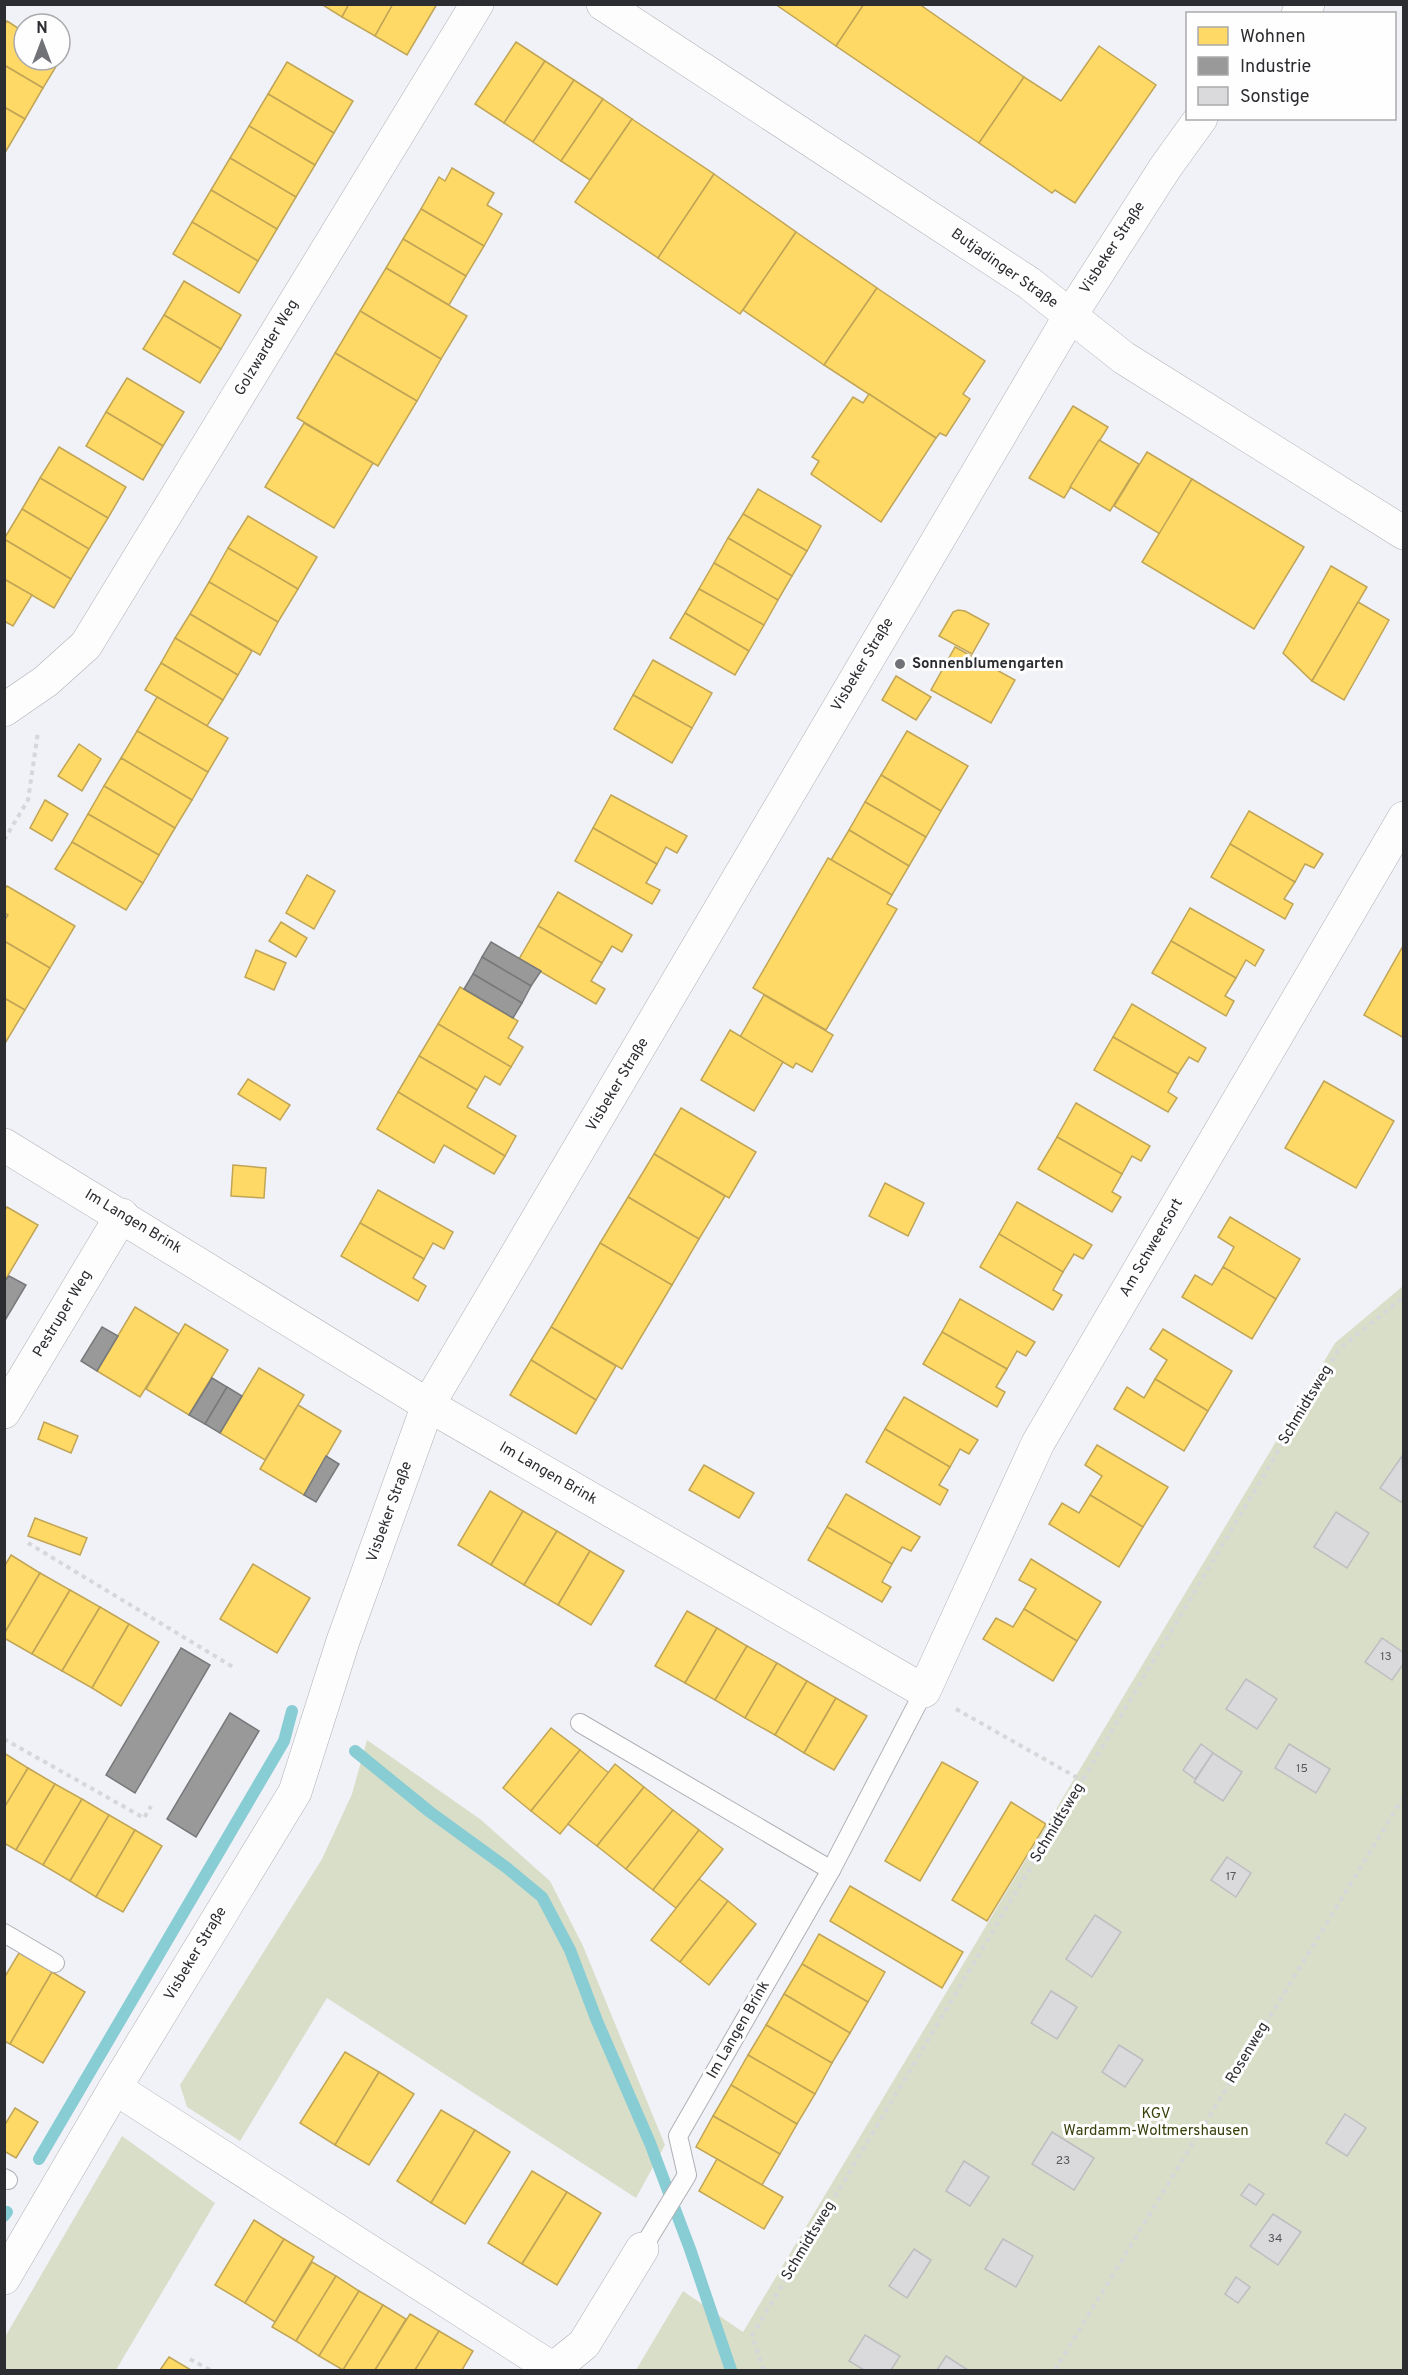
<svg xmlns="http://www.w3.org/2000/svg" width="1408" height="2375" font-family="Overpass,sans-serif">
<rect width="100%" height="100%" fill="#f1f2f8"/>
<!-- green -->
<g fill="#d9dec9">
<polygon points="1403,1286 1403,2370 636,2370 683,2291 743,2332 1335,1343"/>
<polygon points="367,1740 480,1819 550,1881 583,1946 665,2145 636,2198 327,1998 240,2141 187,2107 180,2085 322,1859 352,1794"/>
<polygon points="122,2136 215,2203 116,2370 5,2370 5,2337"/>
</g>
<!-- homes -->
<g fill="#ffd966" stroke="#c0a556" stroke-width="1.5">
<polygon points="321,4 349,4 342,17"/>
<polygon points="349,4 393,4 375,36 342,17"/>
<polygon points="393,4 437,4 407,55 375,36"/>
<polygon points="775,4 864,4 836,46"/>
<polygon points="864,4 919,4 1024,77 979,143 836,46"/>
<polygon points="7,21 24,32 24,60 60,60 60,53 63,55 43,88 4,65 4,25"/>
<polygon points="516,42 545,61 504,123 475,104"/>
<polygon points="1099,46 1156,85 1075,203 1055,190 1052,193 979,143 1024,77 1061,101"/>
<polygon points="545,61 574,80 533,142 504,123"/>
<polygon points="287,62 353,101 334,133 268,94"/>
<polygon points="4,65 43,88 25,119 4,107"/>
<polygon points="574,80 603,99 561,161 533,142"/>
<polygon points="268,94 334,133 315,165 249,126"/>
<polygon points="603,99 632,119 590,180 561,161"/>
<polygon points="4,107 25,119 6,151 4,150"/>
<polygon points="632,119 714,174 658,258 575,202"/>
<polygon points="249,126 315,165 296,197 230,158"/>
<polygon points="230,158 296,197 277,229 211,190"/>
<polygon points="452,168 494,193 487,205 502,214 484,246 421,209 439,177 445,181"/>
<polygon points="714,174 796,232 740,314 658,258"/>
<polygon points="211,190 277,229 258,261 192,222"/>
<polygon points="421,209 484,246 466,276 403,239"/>
<polygon points="192,222 258,261 239,293 173,254"/>
<polygon points="796,232 877,288 824,365 743,310"/>
<polygon points="403,239 466,276 449,305 386,268"/>
<polygon points="386,268 467,316 441,359 360,311"/>
<polygon points="184,281 241,315 221,349 164,315"/>
<polygon points="877,288 985,361 963,394 970,399 946,436 940,433 936,438 824,365"/>
<polygon points="360,311 441,359 417,401 335,353"/>
<polygon points="164,315 221,349 200,383 143,349"/>
<polygon points="335,353 417,401 378,466 297,418"/>
<polygon points="127,378 184,412 163,446 106,412"/>
<polygon points="869,394 936,438 881,522 811,474 819,461 812,457 853,397 863,403"/>
<polygon points="1073,406 1108,427 1064,498 1029,478"/>
<polygon points="106,412 163,446 143,480 86,446"/>
<polygon points="304,423 373,463 334,528 265,487"/>
<polygon points="1099,440 1139,464 1110,511 1070,487"/>
<polygon points="59,447 126,487 108,518 40,478"/>
<polygon points="1147,452 1192,479 1160,534 1114,506"/>
<polygon points="40,478 108,518 89,549 22,509"/>
<polygon points="1192,479 1304,547 1254,629 1142,562"/>
<polygon points="758,489 821,526 807,551 743,514"/>
<polygon points="22,509 89,549 71,579 4,539"/>
<polygon points="743,514 807,551 792,576 728,538"/>
<polygon points="248,516 317,557 298,589 228,548"/>
<polygon points="728,538 792,576 778,600 714,563"/>
<polygon points="4,539 71,579 54,608 4,579"/>
<polygon points="228,548 298,589 278,622 209,582"/>
<polygon points="714,563 778,600 764,625 699,589"/>
<polygon points="1331,566 1367,587 1312,681 1283,653"/>
<polygon points="4,579 32,595 13,626 4,621"/>
<polygon points="209,582 278,622 260,655 190,614"/>
<polygon points="699,589 764,625 749,651 685,613"/>
<polygon points="1358,602 1389,620 1344,700 1312,681"/>
<polygon points="958,610 965,611 989,624 972,654 939,636 953,612"/>
<polygon points="685,613 749,651 735,675 670,638"/>
<polygon points="190,614 252,651 238,675 175,638"/>
<polygon points="175,638 238,675 223,700 161,663"/>
<polygon points="955,647 1015,680 991,723 931,690"/>
<polygon points="653,660 712,693 692,728 633,695"/>
<polygon points="161,663 223,700 207,726 145,690"/>
<polygon points="896,676 931,697 916,720 882,700"/>
<polygon points="633,695 692,728 672,763 614,729"/>
<polygon points="157,697 228,738 208,772 137,731"/>
<polygon points="137,731 208,772 192,800 121,758"/>
<polygon points="907,731 968,766 941,811 881,775"/>
<polygon points="79,744 101,759 82,791 58,776"/>
<polygon points="121,758 192,800 175,828 104,786"/>
<polygon points="881,775 941,811 926,837 865,802"/>
<polygon points="104,786 175,828 159,855 88,814"/>
<polygon points="611,795 687,836 677,853 666,847 657,864 593,828"/>
<polygon points="45,800 68,814 52,841 30,828"/>
<polygon points="865,802 926,837 909,866 849,830"/>
<polygon points="1249,811 1323,854 1314,868 1305,864 1295,882 1230,844"/>
<polygon points="88,814 159,855 143,883 72,842"/>
<polygon points="593,828 657,864 646,883 660,890 652,904 575,861"/>
<polygon points="849,830 909,866 892,895 831,860"/>
<polygon points="72,842 143,883 126,910 55,869"/>
<polygon points="1230,844 1295,882 1284,899 1293,904 1285,919 1211,877"/>
<polygon points="828,858 892,895 887,904 897,909 826,1030 753,988"/>
<polygon points="307,875 335,891 314,929 286,913"/>
<polygon points="7,886 75,926 50,968 4,941 4,921 8,915 4,913 4,890"/>
<polygon points="558,892 632,935 622,952 612,946 602,963 538,926"/>
<polygon points="1190,908 1264,950 1255,966 1246,960 1236,978 1171,941"/>
<polygon points="281,922 307,938 296,957 269,941"/>
<polygon points="538,926 602,963 591,981 605,989 596,1004 519,959"/>
<polygon points="4,941 50,968 25,1010 4,998"/>
<polygon points="1171,941 1236,978 1225,996 1234,1001 1226,1016 1152,973"/>
<polygon points="1403,946 1404,946 1404,1038 1364,1015"/>
<polygon points="256,950 286,963 274,990 245,977"/>
<polygon points="460,987 518,1021 508,1038 523,1047 511,1067 438,1024"/>
<polygon points="764,995 833,1035 812,1072 796,1063 793,1068 740,1037"/>
<polygon points="4,998 25,1010 4,1045"/>
<polygon points="1132,1004 1206,1048 1198,1062 1189,1057 1178,1074 1113,1037"/>
<polygon points="438,1024 511,1067 500,1085 485,1076 477,1090 419,1056"/>
<polygon points="730,1030 783,1062 754,1111 701,1080"/>
<polygon points="1113,1037 1178,1074 1168,1092 1177,1098 1168,1112 1094,1070"/>
<polygon points="419,1056 477,1090 467,1107 516,1136 505,1156 398,1092"/>
<polygon points="248,1079 290,1105 280,1120 238,1094"/>
<polygon points="1324,1081 1394,1121 1356,1188 1285,1148"/>
<polygon points="398,1092 505,1156 494,1174 444,1145 434,1163 377,1129"/>
<polygon points="1076,1103 1150,1146 1141,1161 1132,1156 1122,1174 1057,1137"/>
<polygon points="681,1108 756,1152 729,1198 654,1154"/>
<polygon points="1057,1137 1122,1174 1112,1192 1121,1197 1112,1212 1038,1169"/>
<polygon points="654,1154 725,1196 699,1239 628,1197"/>
<polygon points="233,1165 266,1168 264,1198 231,1196"/>
<polygon points="885,1183 924,1203 908,1236 869,1216"/>
<polygon points="378,1190 453,1232 444,1249 433,1243 424,1259 360,1223"/>
<polygon points="628,1197 699,1239 672,1285 600,1243"/>
<polygon points="1017,1202 1092,1245 1083,1259 1074,1254 1063,1272 999,1234"/>
<polygon points="7,1207 38,1225 4,1282 4,1211"/>
<polygon points="1230,1217 1300,1259 1276,1299 1223,1267 1234,1247 1218,1237"/>
<polygon points="360,1223 424,1259 413,1278 426,1286 418,1301 341,1256"/>
<polygon points="999,1234 1063,1272 1053,1290 1062,1295 1053,1310 980,1267"/>
<polygon points="600,1243 672,1285 622,1369 551,1327"/>
<polygon points="1223,1267 1276,1299 1252,1339 1182,1297 1195,1275 1212,1285"/>
<polygon points="960,1299 1035,1342 1026,1356 1017,1351 1007,1369 942,1332"/>
<polygon points="135,1307 179,1334 140,1397 97,1371"/>
<polygon points="185,1324 228,1350 189,1415 146,1389"/>
<polygon points="551,1327 616,1366 596,1400 531,1360"/>
<polygon points="1163,1329 1232,1371 1208,1411 1155,1379 1167,1360 1150,1349"/>
<polygon points="942,1332 1007,1369 996,1387 1005,1392 997,1407 923,1364"/>
<polygon points="531,1360 596,1400 576,1434 510,1395"/>
<polygon points="259,1368 304,1395 265,1460 220,1433"/>
<polygon points="1155,1379 1208,1411 1184,1451 1114,1409 1127,1387 1144,1398"/>
<polygon points="904,1397 978,1440 969,1454 960,1449 950,1467 885,1429"/>
<polygon points="298,1405 341,1431 304,1495 260,1469"/>
<polygon points="44,1422 78,1436 71,1453 38,1439"/>
<polygon points="885,1429 950,1467 939,1485 948,1490 940,1505 866,1462"/>
<polygon points="1097,1445 1168,1487 1143,1527 1090,1495 1102,1476 1085,1465"/>
<polygon points="704,1465 754,1493 739,1518 689,1490"/>
<polygon points="490,1491 523,1511 491,1565 458,1545"/>
<polygon points="846,1494 920,1537 911,1551 902,1547 892,1564 827,1527"/>
<polygon points="1090,1495 1143,1527 1119,1567 1049,1524 1062,1503 1079,1513"/>
<polygon points="523,1511 557,1531 524,1585 491,1565"/>
<polygon points="35,1518 87,1538 80,1555 28,1536"/>
<polygon points="827,1527 892,1564 882,1582 891,1587 882,1602 808,1560"/>
<polygon points="557,1531 590,1551 558,1605 524,1585"/>
<polygon points="590,1551 624,1571 591,1625 558,1605"/>
<polygon points="11,1555 40,1573 4,1634 4,1567"/>
<polygon points="1031,1559 1101,1602 1077,1641 1024,1609 1036,1589 1019,1580"/>
<polygon points="253,1564 310,1598 277,1653 220,1619"/>
<polygon points="40,1573 70,1590 32,1654 4,1638 4,1634"/>
<polygon points="70,1590 100,1607 62,1671 32,1654"/>
<polygon points="100,1607 129,1624 92,1688 62,1671"/>
<polygon points="1024,1609 1077,1641 1053,1681 983,1639 996,1618 1013,1627"/>
<polygon points="687,1611 717,1628 685,1683 655,1666"/>
<polygon points="129,1624 159,1642 121,1706 92,1688"/>
<polygon points="717,1628 747,1646 715,1700 685,1683"/>
<polygon points="747,1646 777,1663 745,1718 715,1700"/>
<polygon points="777,1663 807,1681 775,1735 745,1718"/>
<polygon points="807,1681 836,1698 804,1753 775,1735"/>
<polygon points="836,1698 867,1716 834,1770 804,1753"/>
<polygon points="551,1728 580,1750 531,1811 503,1788"/>
<polygon points="580,1750 609,1773 560,1834 531,1811"/>
<polygon points="4,1753 28,1768 4,1808"/>
<polygon points="942,1762 978,1782 920,1881 885,1861"/>
<polygon points="615,1764 644,1787 597,1846 568,1824"/>
<polygon points="28,1768 55,1784 16,1850 4,1843 4,1808"/>
<polygon points="55,1784 82,1799 43,1865 16,1850"/>
<polygon points="644,1787 673,1810 626,1869 597,1846"/>
<polygon points="82,1799 109,1815 70,1881 43,1865"/>
<polygon points="1011,1802 1046,1824 987,1921 952,1900"/>
<polygon points="673,1810 699,1830 653,1890 626,1869"/>
<polygon points="109,1815 135,1830 96,1897 70,1881"/>
<polygon points="135,1830 162,1846 123,1912 96,1897"/>
<polygon points="699,1830 723,1849 676,1908 653,1890"/>
<polygon points="699,1879 728,1901 680,1962 651,1940"/>
<polygon points="850,1886 963,1952 942,1988 830,1921"/>
<polygon points="728,1901 756,1924 709,1985 680,1962"/>
<polygon points="819,1934 885,1972 868,2002 802,1964"/>
<polygon points="19,1953 52,1972 10,2044 4,2041 4,1978"/>
<polygon points="802,1964 868,2002 850,2033 784,1994"/>
<polygon points="52,1972 85,1992 43,2063 10,2044"/>
<polygon points="784,1994 850,2033 832,2063 766,2025"/>
<polygon points="766,2025 832,2063 815,2094 748,2055"/>
<polygon points="345,2052 379,2072 335,2145 300,2123"/>
<polygon points="748,2055 815,2094 797,2124 731,2085"/>
<polygon points="379,2072 414,2094 369,2165 335,2145"/>
<polygon points="731,2085 797,2124 780,2154 713,2116"/>
<polygon points="15,2108 38,2122 16,2158 4,2151 4,2126"/>
<polygon points="441,2110 475,2130 431,2203 397,2181"/>
<polygon points="713,2116 780,2154 762,2185 696,2147"/>
<polygon points="475,2130 510,2152 465,2224 431,2203"/>
<polygon points="717,2159 783,2197 764,2229 699,2191"/>
<polygon points="532,2171 567,2192 522,2264 488,2243"/>
<polygon points="567,2192 601,2213 557,2285 522,2264"/>
<polygon points="254,2220 284,2239 245,2303 215,2285"/>
<polygon points="284,2239 314,2257 275,2322 245,2303"/>
<polygon points="312,2262 336,2276 296,2341 272,2327"/>
<polygon points="336,2276 359,2291 319,2356 296,2341"/>
<polygon points="359,2291 383,2305 343,2370 319,2356"/>
<polygon points="383,2305 406,2319 375,2370 343,2370"/>
<polygon points="410,2314 439,2331 415,2370 375,2370"/>
<polygon points="439,2331 473,2351 462,2370 415,2370"/>
<polygon points="169,2357 191,2370 160,2370"/>
</g>
<!-- industry -->
<g fill="#999" stroke="#78797a" stroke-width="1.5">
<polygon points="491,942 541,971 531,986 482,957"/>
<polygon points="482,957 531,986 522,1003 473,974"/>
<polygon points="473,974 522,1003 513,1018 464,989"/>
<polygon points="9,1276 26,1285 4,1322 4,1282"/>
<polygon points="102,1327 118,1336 97,1371 81,1361"/>
<polygon points="212,1378 227,1387 205,1424 189,1415"/>
<polygon points="227,1387 242,1396 220,1433 205,1424"/>
<polygon points="326,1456 339,1464 316,1502 304,1495"/>
<polygon points="181,1648 210,1665 135,1793 106,1775"/>
<polygon points="230,1713 259,1731 196,1837 167,1819"/>
</g>
<g fill="none" stroke-linecap="round" stroke-linejoin="round">
<!-- stream -->
<g stroke="#89cdd4" stroke-width="12">
<polyline points="355,1751 430,1812 507,1868 542,1897 570,1950 597,2021 650,2143 690,2249 731,2370"/>
<polyline points="39,2159 284,1741 292,1711"/>
<polyline points="4,2216 7,2212"/>
</g>
</g>
<!-- building -->
<g fill="#dad9dc" stroke="#bebdc0" stroke-width="1.5">
<polygon points="1402,1456 1404,1499 1401,1502 1380,1488"/>
<polygon points="1336,1512 1369,1533 1347,1568 1314,1547"/>
<polygon points="1382,1638 1404,1653 1404,1663 1392,1680 1365,1662"/>
<polygon points="1246,1679 1277,1699 1257,1729 1226,1709"/>
<polygon points="1201,1744 1213,1753 1195,1779 1183,1770"/>
<polygon points="1289,1744 1330,1769 1316,1793 1275,1768"/>
<polygon points="1213,1753 1242,1772 1223,1801 1194,1782"/>
<polygon points="1227,1857 1251,1873 1236,1897 1211,1880"/>
<polygon points="1095,1915 1121,1932 1092,1977 1066,1959"/>
<polygon points="1051,1991 1077,2007 1057,2039 1031,2023"/>
<polygon points="1119,2045 1143,2060 1125,2087 1102,2072"/>
<polygon points="1345,2114 1366,2128 1347,2156 1326,2143"/>
<polygon points="1052,2132 1094,2158 1074,2190 1032,2164"/>
<polygon points="964,2161 989,2177 970,2206 946,2191"/>
<polygon points="1249,2184 1264,2194 1256,2205 1241,2195"/>
<polygon points="1273,2214 1301,2232 1278,2265 1250,2246"/>
<polygon points="1003,2239 1033,2256 1016,2287 985,2269"/>
<polygon points="914,2249 931,2260 907,2298 889,2286"/>
<polygon points="1236,2277 1250,2287 1238,2303 1225,2294"/>
<polygon points="865,2335 900,2356 891,2370 864,2370 849,2361"/>
<polygon points="946,2356 968,2370 937,2370"/>
</g>
<g fill="none" stroke-linecap="round" stroke-linejoin="round">
<defs>
<g id="lane">
<polyline points="580,1723 831,1870"/>
<polyline points="4,1933 55,1963"/>
<polyline points="4,2178 8,2180"/>
<polyline points="642,2249 687,2175 678,2136 831,1870 924,1691"/>
</g>
<g id="street">
<polyline points="603,4 1029,283 1124,358 1404,533"/>
<polyline points="1298,14 1308,4"/>
<polyline points="4,710 46,681 86,645 477,4"/>
<polyline points="4,1145 428,1405 924,1691 1038,1443 1404,818"/>
<polyline points="4,1412 122,1215"/>
<polyline points="115,2088 553,2369 552,2370"/>
<polyline points="4,2278 115,2088 295,1792 343,1641 428,1405 1070,316 1165,168 1201,118"/>
<polyline points="556,2370 553,2369 584,2344 642,2249"/>
</g>
</defs>
<!-- lane casing -->
<use href="#lane" stroke="#afb0b4" stroke-width="20"/>
<!-- street casing -->
<use href="#street" stroke="#afb0b4" stroke-width="34"/>
<!-- path -->
<g stroke="#d6d7d9" stroke-width="4" stroke-dasharray="4.5 4.5" stroke-linecap="butt">
<polyline points="4,840 28,800 38,732"/>
<polyline points="28,1543 233,1667"/>
<polyline points="956,1709 1083,1781"/>
<polyline points="4,1739 144,1818 151,1806"/>
<polyline points="190,2359 210,2370"/>
<polyline points="764,2370 752,2336 1339,1349 1404,1297"/>
<polyline points="1055,2370 1404,1796"/>
</g>
<!-- lane -->
<use href="#lane" stroke="#fdfdfe" stroke-width="18"/>
<!-- street -->
<use href="#street" stroke="#fdfdfe" stroke-width="33"/>
</g>
<!-- markers -->
<circle fill="#717277" stroke="#fefefe" stroke-width="2" cx="900" cy="664" r="6"/>
<g text-anchor="middle" dominant-baseline="central" stroke-width="6" stroke-linejoin="round" paint-order="stroke">
<!-- number labels -->
<g font-size="12" fill="#58595d">
<text x="1386" y="1657">13</text>
<text x="1302" y="1769">15</text>
<text x="1231" y="1877">17</text>
<text x="1063" y="2161">23</text>
<text x="1275" y="2239">34</text>
</g>
<!-- street labels -->
<g font-size="15" fill="#2c2d31" stroke="#fefefe">
<text transform="translate(1113 248) rotate(-57)">Visbeker Straße</text>
<text transform="translate(1004 269) rotate(35)">Butjadinger Straße</text>
<text transform="translate(267 348) rotate(-59)">Golzwarder Weg</text>
<text transform="translate(863 665) rotate(-59)">Visbeker Straße</text>
<text transform="translate(618 1085) rotate(-59)">Visbeker Straße</text>
<text transform="translate(133 1222) rotate(31)">Im Langen Brink</text>
<text transform="translate(1152 1248) rotate(-60)">Am Schweersort</text>
<text transform="translate(63 1314) rotate(-59)">Pestruper Weg</text>
<text transform="translate(1306 1405) rotate(-59)">Schmidtsweg</text>
<text transform="translate(548 1474) rotate(30)">Im Langen Brink</text>
<text transform="translate(390 1512) rotate(-70)">Visbeker Straße</text>
<text transform="translate(1058 1823) rotate(-59)">Schmidtsweg</text>
<text transform="translate(196 1954) rotate(-59)">Visbeker Straße</text>
<text transform="translate(739 2030) rotate(-60)">Im Langen Brink</text>
<text transform="translate(1248 2053) rotate(-59)">Rosenweg</text>
<text transform="translate(809 2241) rotate(-59)">Schmidtsweg</text>
</g>
<!-- poi labels -->
<g font-size="15" font-weight="bold" fill="#2c2d31" stroke="#fefefe" text-anchor="start">
<text x="912" y="664">Sonnenblumengarten</text>
</g>
<!-- park labels -->
<g font-size="15" fill="#383f0a" stroke="#fefefe">
<text x="1156" y="2114">KGV<tspan x="1156" dy="17">Wardamm-Woltmershausen</tspan></text>
</g>
</g>
<!-- border -->
<rect width="1408" height="2375" fill="none" stroke="#2c2d31" stroke-width="12"/>
<!-- legend -->
<rect x="1186" y="12" width="210" height="108" fill="#fefefe" stroke="#aaaaac" stroke-width="1.5"/>
<rect x="1198" y="27" width="30" height="18" fill="#ffd966" stroke="#aaaaac" stroke-width="1.5"/>
<text x="1240" y="42" font-size="18" fill="#2c2d31">Wohnen</text>
<rect x="1198" y="57" width="30" height="18" fill="#999999" stroke="#aaaaac" stroke-width="1.5"/>
<text x="1240" y="72" font-size="18" fill="#2c2d31">Industrie</text>
<rect x="1198" y="87" width="30" height="18" fill="#dad9dc" stroke="#aaaaac" stroke-width="1.5"/>
<text x="1240" y="102" font-size="18" fill="#2c2d31">Sonstige</text>
<!-- north arrow -->
<g transform="translate(42 42)"><circle r="28" fill="#fefefe" stroke="#aaaaac" stroke-width="1.5"/>
<path d="M0-4.5L10 22L0 15L-10 22Z" fill="#717277"/>
<text y="-9" font-size="16" font-weight="bold" text-anchor="middle" fill="#2c2d31">N</text>
</g>
</svg>
